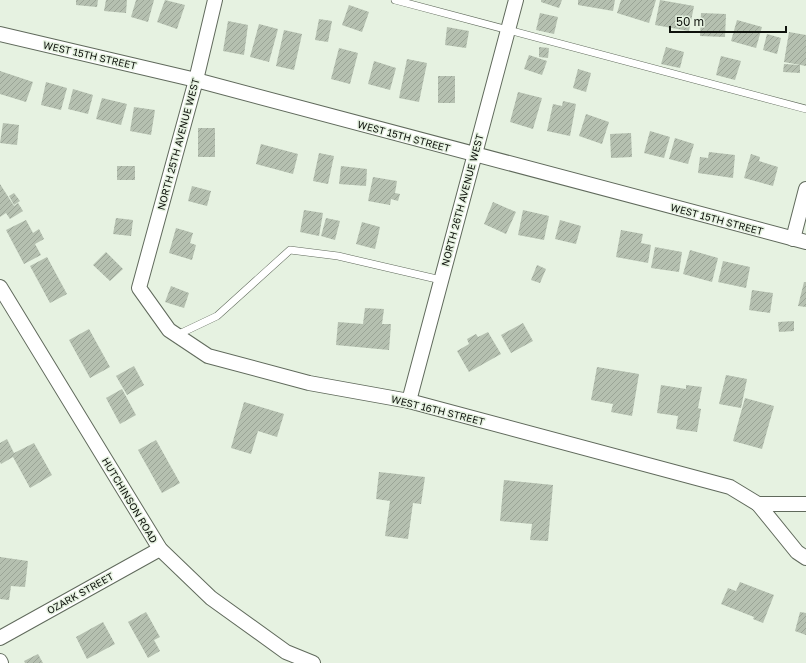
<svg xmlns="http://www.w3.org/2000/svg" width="806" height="663" font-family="'Golos Text',sans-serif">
<defs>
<pattern id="building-hatch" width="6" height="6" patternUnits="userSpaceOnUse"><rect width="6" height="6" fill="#b5c0b0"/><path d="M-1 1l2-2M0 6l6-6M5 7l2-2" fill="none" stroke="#9aa496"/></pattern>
</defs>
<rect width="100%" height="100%" fill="#e6f2e1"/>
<!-- building -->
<g fill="url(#building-hatch)">
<polygon points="76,0 98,0 97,7 76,5"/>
<polygon points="106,0 127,0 126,13 104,11"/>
<polygon points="136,0 154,0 148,22 131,17"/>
<polygon points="165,0 185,5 177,29 157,22"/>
<polygon points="541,0 562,0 559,8 541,2"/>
<polygon points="578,0 615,0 613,11 578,5"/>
<polygon points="621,0 656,0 649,23 617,13"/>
<polygon points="660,0 694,6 689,31 655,25"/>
<polygon points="349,5 369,12 362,32 342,25"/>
<polygon points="540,13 558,17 554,34 536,30"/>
<polygon points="701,13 726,14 725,37 700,36"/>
<polygon points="319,19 332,21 328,42 315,40"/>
<polygon points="737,20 762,27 756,48 731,41"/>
<polygon points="228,21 248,25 244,55 223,51"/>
<polygon points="259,24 278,29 269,62 250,57"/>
<polygon points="447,27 469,31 466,48 445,45"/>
<polygon points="284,30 302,34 294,70 276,66"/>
<polygon points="789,32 806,35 806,66 784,62"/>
<polygon points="767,34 781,38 777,54 763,50"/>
<polygon points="539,47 549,48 548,58 539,57"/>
<polygon points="666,47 684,52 680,68 661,64"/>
<polygon points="339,48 358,53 350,84 331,79"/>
<polygon points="529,55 547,61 542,75 524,69"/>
<polygon points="721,56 741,61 735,80 716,75"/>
<polygon points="407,59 427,63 419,102 399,98"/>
<polygon points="374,61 396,68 390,90 368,84"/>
<polygon points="784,64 800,65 800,73 783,72"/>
<polygon points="578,69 591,73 586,92 573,88"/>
<polygon points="0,71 33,82 26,102 0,94"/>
<rect x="438" y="76" width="17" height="27"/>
<polygon points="46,82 67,88 61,110 41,105"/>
<polygon points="73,89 93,95 88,114 68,109"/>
<polygon points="518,92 542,98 533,129 510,122"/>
<polygon points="102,98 127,104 121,125 96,119"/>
<polygon points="563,101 576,104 570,136 547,131 553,104 562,106"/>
<polygon points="134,107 155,110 151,135 130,131"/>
<polygon points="586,114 609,122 602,144 579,136"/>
<polygon points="3,123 19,125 17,145 0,143"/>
<rect x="198" y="128" width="17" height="29"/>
<polygon points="650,131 670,137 664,158 644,153"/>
<polygon points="631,133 632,157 611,158 610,134"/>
<polygon points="675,138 694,144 688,164 669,159"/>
<polygon points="261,144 298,154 293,174 256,164"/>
<polygon points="709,152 735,155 733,178 698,173 700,157 708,158"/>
<polygon points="319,153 334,156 328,184 313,181"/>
<polygon points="751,154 760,157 759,161 778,167 773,186 744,178"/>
<rect x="117" y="166" width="18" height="14"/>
<polygon points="341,166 367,169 366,186 339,184"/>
<polygon points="373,177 397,181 395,193 400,194 398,201 391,199 390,205 368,201"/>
<polygon points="0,184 16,209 14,206 18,203 23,211 10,219 6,213 0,217"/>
<polygon points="192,186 211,191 207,206 188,201"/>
<polygon points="14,193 20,201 14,205 9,196"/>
<polygon points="493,202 516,212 506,234 484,224"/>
<polygon points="304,210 323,213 319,236 300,232"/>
<polygon points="523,210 549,216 544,240 518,235"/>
<polygon points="116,218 133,220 131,236 113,234"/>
<polygon points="326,218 340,221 335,240 321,236"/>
<polygon points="26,220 33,233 39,229 44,239 35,244 41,255 24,264 6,230"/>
<polygon points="560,220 581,226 576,244 555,239"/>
<polygon points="362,222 380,227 375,249 356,244"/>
<polygon points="176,228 193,233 190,243 196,245 192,260 169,253"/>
<polygon points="621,230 643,234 641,243 651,245 648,263 616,257"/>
<polygon points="655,247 682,252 679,272 651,268"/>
<polygon points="690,250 718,258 712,282 683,274"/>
<polygon points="106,252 123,269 110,281 93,265"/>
<polygon points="47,257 67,294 50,303 30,266"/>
<polygon points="723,261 750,267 746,288 718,282"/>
<polygon points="537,265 546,269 540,283 531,280"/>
<polygon points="804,282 806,282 806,307 798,306"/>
<polygon points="171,286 189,293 184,308 165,302"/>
<polygon points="752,290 773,293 770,313 749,310"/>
<polygon points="365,308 384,309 382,324 391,324 389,350 336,345 338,322 363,324"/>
<polygon points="794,321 794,331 779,332 778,322"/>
<polygon points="523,323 533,341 511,353 501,335"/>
<polygon points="89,329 110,367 90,378 69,340"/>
<polygon points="488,332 501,354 469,372 457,351 469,344 467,339 476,334 478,337"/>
<polygon points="134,366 144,385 127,395 116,376"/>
<polygon points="597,367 639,374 632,416 611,412 613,404 591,400"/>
<polygon points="726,375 747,379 741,408 719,404"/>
<polygon points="661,385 686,389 686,385 702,387 698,408 701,409 697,432 676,429 678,416 657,413"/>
<polygon points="122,389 136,415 120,424 106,398"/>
<polygon points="745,398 774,406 762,449 733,441"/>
<polygon points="244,402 284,414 277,437 258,431 251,454 231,448"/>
<polygon points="7,439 14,453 34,443 52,475 30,488 13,457 1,464 0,462 0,443"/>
<polygon points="156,440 180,483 162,493 138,450"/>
<polygon points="379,472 425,477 421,504 413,503 408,539 385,536 390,501 376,499"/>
<polygon points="504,480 553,485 548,541 530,540 532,524 500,521"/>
<polygon points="0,557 28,561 25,587 11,586 9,600 0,599"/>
<polygon points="740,582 774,595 763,623 753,619 754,617 721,604 728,588 736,591"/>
<polygon points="146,612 160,637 154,640 160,651 148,658 128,622"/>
<polygon points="800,612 806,613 806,635 795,631"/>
<polygon points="103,622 115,644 87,659 76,637"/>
<polygon points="38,654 43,663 25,663 24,661"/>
</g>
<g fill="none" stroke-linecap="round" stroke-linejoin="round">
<defs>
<g id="service">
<polyline points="395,0 806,109"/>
<polyline points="177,335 217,316 290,250 338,256 441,280"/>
</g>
<g id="minor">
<polyline points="215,0 196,80 139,288 169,330 208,356 309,383 409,401 730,487 758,504"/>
<polyline points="0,34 196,80 806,242"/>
<polyline points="793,239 806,189"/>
<polyline points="0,287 160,549 211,598 286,652 313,663"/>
<polyline points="409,401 516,0"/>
<polyline points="806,504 758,504 797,552 806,558"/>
<polyline points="0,638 160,549"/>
<polyline points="0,661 1,663"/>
</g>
</defs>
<!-- service casing -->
<use href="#service" stroke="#606a5c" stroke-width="8"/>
<!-- minor casing -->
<use href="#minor" stroke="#606a5c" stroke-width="16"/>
<!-- service -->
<use href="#service" stroke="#fff" stroke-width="7"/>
<!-- minor -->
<use href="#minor" stroke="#fff" stroke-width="14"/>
</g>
<g text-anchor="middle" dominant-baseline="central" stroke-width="3" stroke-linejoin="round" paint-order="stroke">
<!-- street labels -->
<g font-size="10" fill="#0e120c" stroke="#e6f2e1">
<text transform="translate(90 55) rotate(13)">WEST 15TH STREET</text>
<text transform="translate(404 136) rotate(15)">WEST 15TH STREET</text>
<text transform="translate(178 144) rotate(-75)">NORTH 25TH AVENUE WEST</text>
<text transform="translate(462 200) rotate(-75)">NORTH 26TH AVENUE WEST</text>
<text transform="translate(717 219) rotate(15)">WEST 15TH STREET</text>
<text transform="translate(438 410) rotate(14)">WEST 16TH STREET</text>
<text transform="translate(130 500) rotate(59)">HUTCHINSON ROAD</text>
<text transform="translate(80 593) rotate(-29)">OZARK STREET</text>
</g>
</g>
<!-- scale -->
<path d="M670 26v6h116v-6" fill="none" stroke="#0e120c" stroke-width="2"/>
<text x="676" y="26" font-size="12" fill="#0e120c" stroke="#e6f2e1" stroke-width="3" paint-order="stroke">50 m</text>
</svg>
